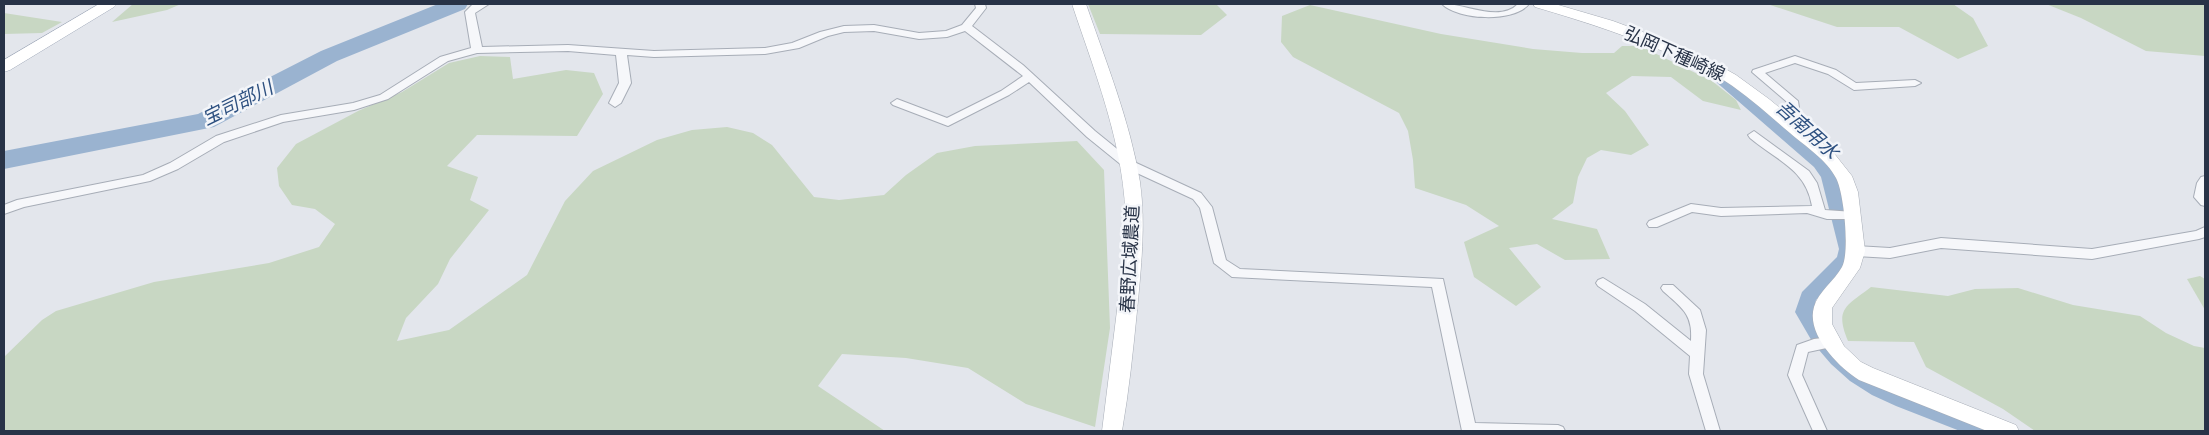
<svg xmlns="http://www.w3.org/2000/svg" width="2209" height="435" font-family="Lato,'Noto Sans JP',sans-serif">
<rect width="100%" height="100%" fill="#e3e6ec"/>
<!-- green -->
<g fill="#c8d7c3">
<polygon points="133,4 181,4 167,10 112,22"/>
<polygon points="1088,4 1216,4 1227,15 1201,35 1100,34"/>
<polygon points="1767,4 1953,4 1973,18 1988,46 1958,59 1899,27 1837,27"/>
<polygon points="2046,4 2205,4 2205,56 2146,51 2081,18"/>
<polygon points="1310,5 1441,34 1533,49 1582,53 1614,53 1622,46 1640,46 1712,81 1736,100 1741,110 1703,101 1671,77 1632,76 1606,93 1625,111 1649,145 1631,155 1601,150 1587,158 1578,177 1573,203 1552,219 1597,229 1610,259 1565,260 1537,244 1509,248 1541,287 1516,306 1474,277 1464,242 1499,226 1466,205 1415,188 1413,160 1408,131 1399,113 1293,57 1281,42 1282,16"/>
<polygon points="4,13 62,22 42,33 4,34"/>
<polygon points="480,56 510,57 513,79 566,70 594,73 603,94 577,136 477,135 447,166 478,177 470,200 489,210 450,259 438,284 406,318 397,341 449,330 527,275 565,201 593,171 657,140 692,130 727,127 753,133 772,145 814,197 839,200 884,195 906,175 937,153 975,146 1077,141 1104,170 1110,328 1095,427 1026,404 968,368 906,358 842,354 818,386 885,431 4,431 4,357 42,320 56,311 154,282 269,263 319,247 335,224 315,209 292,205 279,186 277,168 296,144 358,111 402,92 449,63"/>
<polygon points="2200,276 2205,279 2205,310 2187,279"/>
<path d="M1871 287 1948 296 1975 289 2018 288 2073 305 2140 316 2166 333 2194 346 2205 348V431H2035L2003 409 1926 367 1914 342 1848 341C1834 308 1847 306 1871 287Z"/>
</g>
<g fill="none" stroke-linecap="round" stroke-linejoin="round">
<!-- canal -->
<path fill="#9ab3d0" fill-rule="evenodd" d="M1690 58 1725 75 1824 159 1837 176 1855 249 1851 263 1816 300 1813 312C1856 384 1914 397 1988 425L1990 431H1960L1896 406 1872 395 1850 381 1831 364 1813 343 1795 312 1802 292 1837 257 1839 249 1821 177 1814 167 1715 81 1685 65 1683 62 1685 59Z"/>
<!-- river -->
<polygon fill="#9ab3d0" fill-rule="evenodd" points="438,4 468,4 465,9 337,61 214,127 4,169 4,151 198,114 321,51"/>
<defs>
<g id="street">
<polygon points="473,4 489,4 475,13 482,47 568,45 654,51 765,48 792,43 820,32 844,26 874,25 919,33 946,31 962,25 976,8 975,4 985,4 986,8 972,26 1023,65 1095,131 1132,161 1201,193 1212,207 1226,260 1240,269 1443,279 1475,423 1558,425 1563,427 1565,431 1462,431 1432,287 1232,277 1214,263 1200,208 1193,199 1124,167 1087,137 1029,82 1009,95 948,126 893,105 891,103 897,99 947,118 1001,91 1023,76 965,31 947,37 919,39 874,31 844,32 828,36 799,48 765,54 654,57 627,55 631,83 621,103 615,107 609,103 619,83 616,55 568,51 477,53 448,61 388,99 354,110 283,122 224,142 178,169 150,181 24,207 4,214 4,205 17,200 143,175 170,163 216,136 281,115 353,103 380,95 440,57 471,48 465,12"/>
<path d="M1442 4C1465 3 1499 23 1518 4H1529C1514 23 1458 20 1442 4Z"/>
<polygon points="1795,56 1836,70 1856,83 1915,80 1921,83 1915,86 1854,90 1828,74 1795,63 1765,73 1798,101 1802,128 1796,132 1790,128 1787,102 1752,72 1753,70"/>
<path d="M1754 131 1809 171 1817 183 1825 210 1854 212 1858 213 1860 216 1858 219H1827L1807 213 1721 216 1692 212 1657 227H1649L1647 224 1649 221 1691 204 1721 208 1812 206C1806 169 1776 160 1750 138L1748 135Z"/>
<polygon points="2205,176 2205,206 2201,205 2194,197 2197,183 2201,177"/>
<polygon points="2205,227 2205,237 2199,239 2092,259 1941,248 1890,258 1856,256 1851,254 1850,251 1851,248 1856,246 1890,248 1941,238 2092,249 2196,231"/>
<path d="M1603 278 1645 304 1691 341C1693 314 1682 308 1663 291L1661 288 1663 285H1673L1700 310 1706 330 1703 374 1720 431H1706L1689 374 1690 356 1635 311 1598 286 1596 283 1598 280Z"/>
<polygon points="1831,337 1836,338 1838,342 1836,346 1808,352 1802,375 1827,431 1813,431 1788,375 1797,345 1814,339"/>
</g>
<g id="secondary">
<path d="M1072 4H1086C1106 62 1130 121 1140 182 1146 225 1141 268 1137 311 1133 351 1129 391 1122 431H1102L1125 246C1131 162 1098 82 1072 4Z"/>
<path d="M1533 4H1555L1613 21 1664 40 1720 66 1736 75 1769 99 1833 152 1852 176 1858 192 1865 251 1860 268 1832 308V324L1844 346 1861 362 1873 368 2016 425 2019 431H1987L1859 380C1838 367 1806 334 1814 307 1818 292 1835 280 1842 267 1850 253 1844 192 1836 178 1827 160 1805 146 1790 133 1769 115 1748 96 1725 81 1712 73 1698 67 1685 61 1636 38 1586 22 1535 7Z"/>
</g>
<polygon id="primary" points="99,4 117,4 114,7 10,70 4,72 4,60"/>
</defs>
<!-- street casing -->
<use href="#street" stroke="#a7adb7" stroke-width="2"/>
<!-- secondary casing -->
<use href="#secondary" stroke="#a7adb7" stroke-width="1"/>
<!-- primary casing -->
<use href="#primary" stroke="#a1aaba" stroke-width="1"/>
<!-- street -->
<use href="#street" fill="#f6f7fa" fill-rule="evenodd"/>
<!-- secondary -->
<use href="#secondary" fill="#fff" fill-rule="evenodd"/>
<!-- primary -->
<use href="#primary" fill="#fff" fill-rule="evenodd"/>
</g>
<g text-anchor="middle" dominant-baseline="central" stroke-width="5" stroke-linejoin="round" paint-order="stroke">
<!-- street labels -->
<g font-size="18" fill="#283347" stroke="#f3f5f9">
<text transform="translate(1675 53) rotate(24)">弘岡下種崎線</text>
<text transform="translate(1129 259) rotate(-87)">春野広域農道</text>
</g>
<!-- water labels -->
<g font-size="19" font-style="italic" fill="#2d5080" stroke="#f3f5f9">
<text transform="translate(237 102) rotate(-26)">宝司部川</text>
<text transform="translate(1808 129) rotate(42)">吾南用水</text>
</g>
</g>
<!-- border -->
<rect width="2209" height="435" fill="none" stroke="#283347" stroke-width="10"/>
</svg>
